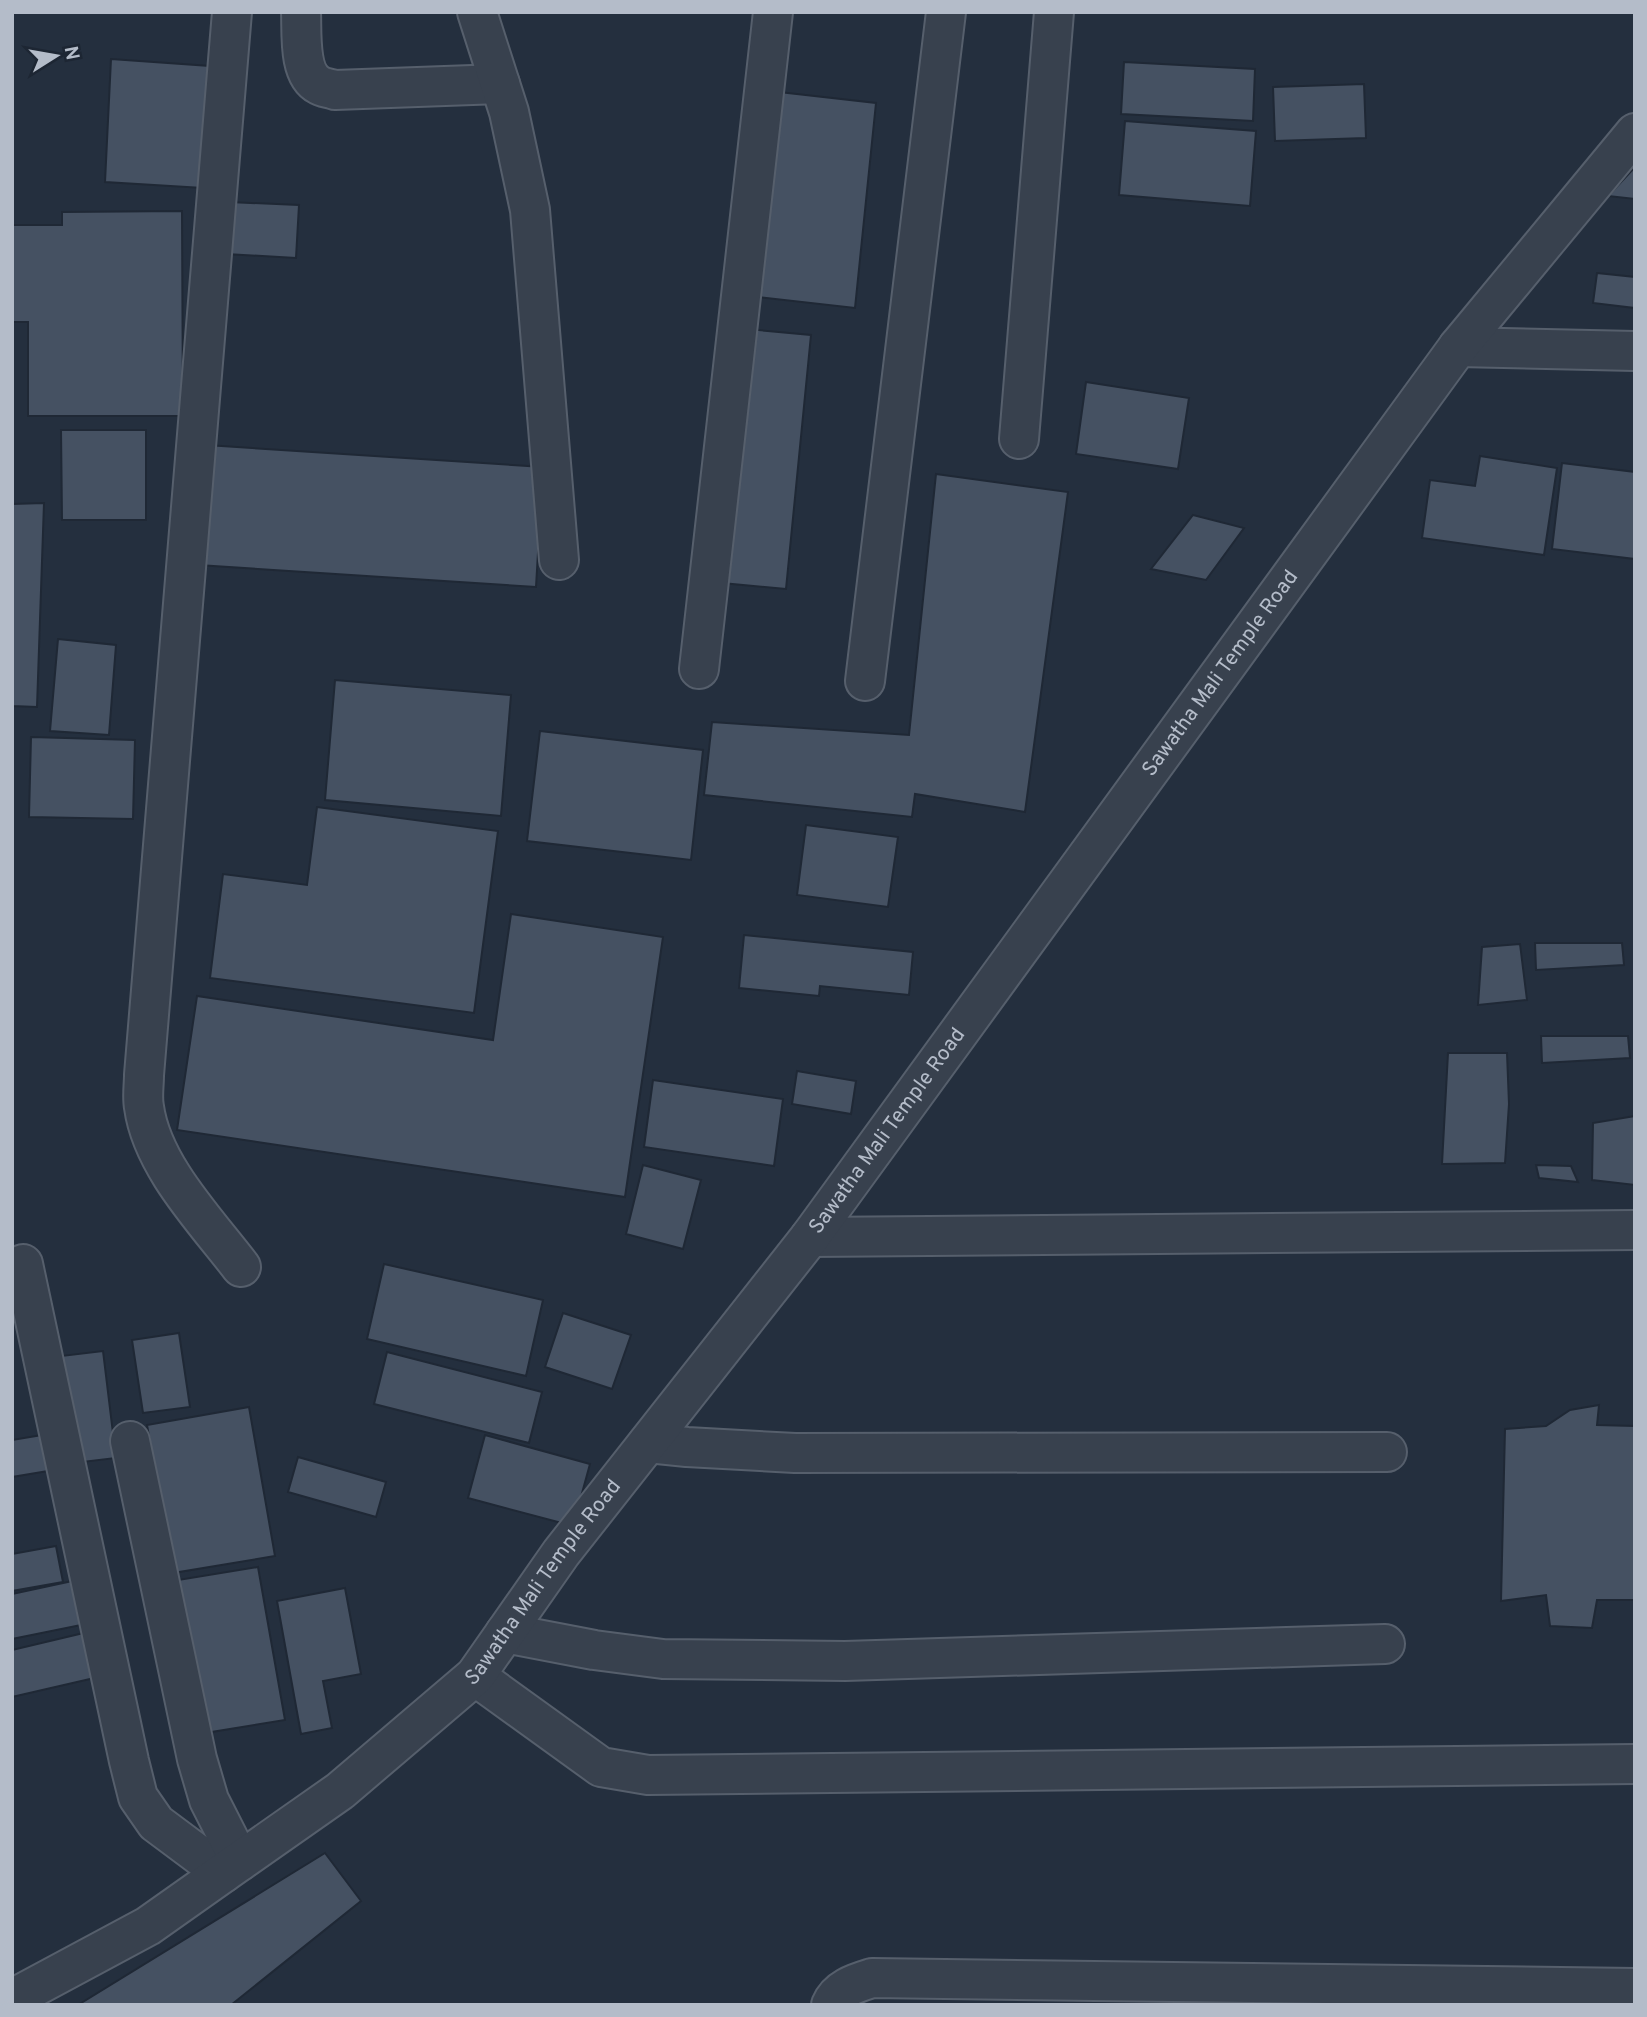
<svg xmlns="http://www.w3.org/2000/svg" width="1647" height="2017" font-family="Overpass,sans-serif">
<rect width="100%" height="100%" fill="#242f3e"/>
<!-- building -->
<g fill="#455162" stroke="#1f2835" stroke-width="2">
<polygon points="111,59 210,66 203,188 105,182"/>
<polygon points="1124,62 1255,69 1253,121 1121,114"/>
<polygon points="1364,84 1366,138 1275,141 1273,87"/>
<polygon points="779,92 876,103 855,308 758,297"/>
<polygon points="1125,121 1256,131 1250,206 1119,195"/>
<polygon points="1635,167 1635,199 1608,196"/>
<polygon points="229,202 299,205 296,258 226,254"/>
<polygon points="182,211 183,416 28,416 28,322 12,322 12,225 62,225 62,212"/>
<polygon points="1597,273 1635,277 1635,308 1593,303"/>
<polygon points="747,329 811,335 786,589 722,583"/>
<polygon points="1086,382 1189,398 1178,469 1076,454"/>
<polygon points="61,430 146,430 146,520 62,520"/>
<polygon points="206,445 543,467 536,587 198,565"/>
<polygon points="1480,456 1557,468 1544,555 1422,538 1430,480 1475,486"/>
<polygon points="1562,463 1635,472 1635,559 1552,549"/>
<polygon points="936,474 1068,492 1025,812 915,794 912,817 704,795 712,722 909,735"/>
<polygon points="44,503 37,707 12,706 12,504"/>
<polygon points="1193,515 1244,528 1206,580 1151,569"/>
<polygon points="58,639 116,645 109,735 50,731"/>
<polygon points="335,680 511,695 501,816 325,800"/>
<polygon points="540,731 703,750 691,860 527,841"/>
<polygon points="31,737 135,740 133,819 29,817"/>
<polygon points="317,807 498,831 474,1013 210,978 223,874 307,885"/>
<polygon points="806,825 898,837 888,907 797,895"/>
<polygon points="511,914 663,937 625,1197 177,1130 197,996 493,1040"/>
<polygon points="744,935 913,952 909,995 820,986 819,996 739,988"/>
<polygon points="1535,943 1622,943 1624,965 1536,970"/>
<polygon points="1520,944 1527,1000 1478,1005 1482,947"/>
<polygon points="1541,1036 1628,1036 1630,1058 1542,1063"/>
<polygon points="1448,1053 1507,1053 1509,1104 1505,1163 1442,1164"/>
<polygon points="797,1071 856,1081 851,1114 792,1104"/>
<polygon points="653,1080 783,1099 774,1166 644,1147"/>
<polygon points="1635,1116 1635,1185 1592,1180 1593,1123"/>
<polygon points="643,1165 701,1180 683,1249 626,1234"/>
<polygon points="1536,1165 1571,1166 1578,1182 1539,1178"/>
<polygon points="384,1264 543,1300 526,1376 367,1339"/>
<polygon points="563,1313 631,1335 612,1389 545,1367"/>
<polygon points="179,1333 190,1407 143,1413 132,1340"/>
<polygon points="103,1351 116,1458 74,1463 61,1356"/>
<polygon points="387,1352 542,1392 529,1443 374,1404"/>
<polygon points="1599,1405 1597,1425 1635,1426 1635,1600 1597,1600 1592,1628 1550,1626 1546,1595 1501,1601 1505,1429 1546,1426 1570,1410"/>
<polygon points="249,1407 275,1556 173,1573 147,1425"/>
<polygon points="48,1434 54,1470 12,1477 12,1440"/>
<polygon points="485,1435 590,1464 573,1526 468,1498"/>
<polygon points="298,1457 386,1482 376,1517 288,1492"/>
<polygon points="56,1546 63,1582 12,1591 12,1554"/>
<polygon points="258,1567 285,1720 199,1734 172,1581"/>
<polygon points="77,1580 86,1624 12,1639 12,1594"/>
<polygon points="345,1588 361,1674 323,1681 332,1728 301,1734 277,1601"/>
<polygon points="92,1631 103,1676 12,1697 12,1650"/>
<polygon points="325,1853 361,1901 231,2005 78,2005"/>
</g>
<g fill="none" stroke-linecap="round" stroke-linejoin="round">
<defs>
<g id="minor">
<path d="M232 12 144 1075C144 1085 142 1097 144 1107 152 1166 206 1221 241 1267"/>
<path d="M301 12C302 33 298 74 319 85 323 88 330 88 335 90L500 84"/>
<polyline points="477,12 509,112 530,210 559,560"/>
<polyline points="1458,347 1635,351"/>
<polyline points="1019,439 1054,12"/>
<polyline points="699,669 773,12"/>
<polyline points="865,681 946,12"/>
<polyline points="810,1237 1635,1230"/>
<polyline points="23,1264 129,1761 138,1797 156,1823 223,1873"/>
<polyline points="130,1441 197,1759 209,1800 240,1861"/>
<polyline points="648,1443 687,1447 795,1453 1387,1452"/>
<polyline points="505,1633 594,1650 663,1659 845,1661 1385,1644"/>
<polyline points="475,1676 601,1767 648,1775 1635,1764"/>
<path id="s1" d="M12 1999 148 1926 223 1873 340 1791 475 1676 561 1553 810 1237 1458 347 1635 133"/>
<path d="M831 2005C838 1988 856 1983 872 1978L1635 1988"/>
</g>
</defs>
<!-- minor casing -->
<use href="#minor" stroke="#565f6c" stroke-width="42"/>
<!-- minor -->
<use href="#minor" stroke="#38414e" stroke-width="38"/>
</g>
<g text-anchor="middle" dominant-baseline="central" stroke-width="7" stroke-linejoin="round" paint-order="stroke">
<!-- street labels -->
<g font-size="21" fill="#b4bcc9" stroke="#1d2633">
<text stroke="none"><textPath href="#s1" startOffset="1816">Sawatha Mali Temple Road</textPath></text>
<text stroke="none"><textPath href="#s1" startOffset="1250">Sawatha Mali Temple Road</textPath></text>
<text stroke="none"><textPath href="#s1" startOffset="682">Sawatha Mali Temple Road</textPath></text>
</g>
</g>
<!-- border -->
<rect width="1647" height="2017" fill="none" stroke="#b4bcc9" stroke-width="28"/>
<!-- north arrow -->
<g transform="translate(56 56) rotate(79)" stroke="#1d2633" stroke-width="5" paint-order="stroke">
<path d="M0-5L12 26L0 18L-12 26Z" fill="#b4bcc9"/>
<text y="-10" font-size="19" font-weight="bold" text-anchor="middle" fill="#b4bcc9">N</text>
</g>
</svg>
